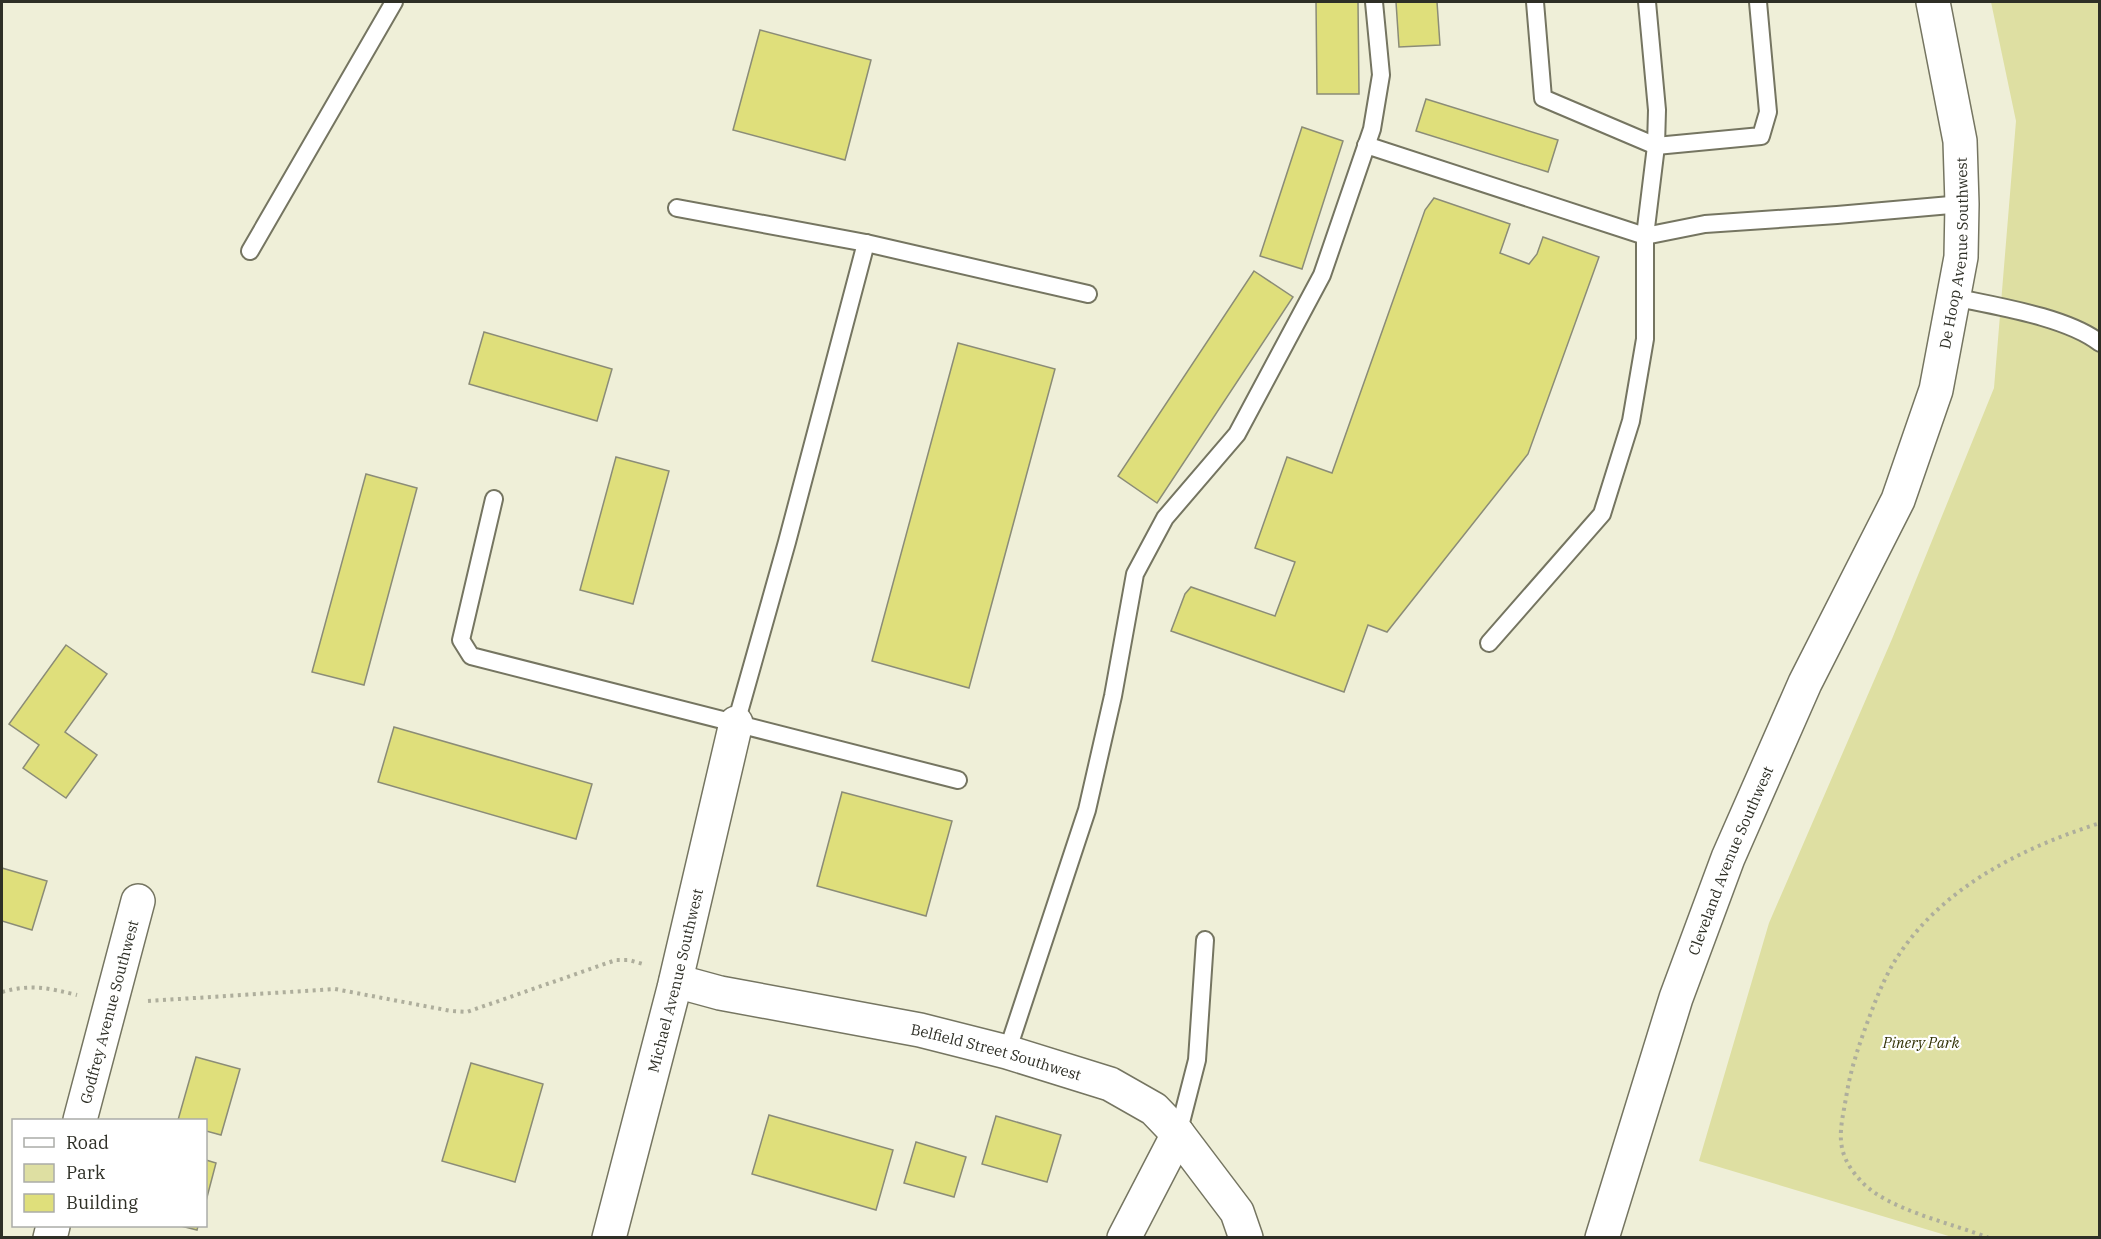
<svg xmlns="http://www.w3.org/2000/svg" width="2101" height="1239" font-family="'IBM Plex Serif',serif">
<rect width="100%" height="100%" fill="#efefd8"/>
<!-- green -->
<polygon fill="#dedfa2" points="1991,2 2099,2 2099,1237 1952,1237 1699,1161 1769,923 1892,639 1994,388 2016,121"/>
<!-- building -->
<g fill="#dfdf7b" stroke="#8b8c77" stroke-width="1.5">
<polygon points="1316,2 1358,2 1359,94 1317,94"/>
<polygon points="1396,2 1437,2 1440,45 1399,47"/>
<polygon points="760,30 871,60 845,160 733,130"/>
<polygon points="1426,99 1558,140 1548,172 1416,131"/>
<polygon points="1302,127 1343,141 1302,269 1260,256"/>
<polygon points="1434,198 1510,224 1500,253 1529,264 1537,254 1543,237 1599,257 1528,454 1387,632 1368,625 1344,692 1171,631 1185,594 1191,587 1275,616 1295,562 1255,548 1287,457 1332,473 1425,210"/>
<polygon points="1254,271 1293,297 1157,503 1118,476"/>
<polygon points="484,332 612,369 597,421 469,384"/>
<polygon points="958,343 1055,369 969,688 872,661"/>
<polygon points="616,457 669,471 633,604 580,590"/>
<polygon points="366,474 417,488 364,685 312,672"/>
<polygon points="66,645 107,674 65,732 97,755 66,798 23,768 39,745 9,724"/>
<polygon points="394,727 592,784 576,839 378,782"/>
<polygon points="842,792 952,821 926,916 817,886"/>
<polygon points="2,868 47,881 32,930 2,921"/>
<polygon points="196,1057 240,1069 221,1135 206,1131 206,1120 178,1120"/>
<polygon points="471,1063 543,1084 515,1182 442,1161"/>
<polygon points="769,1115 893,1150 876,1210 752,1174"/>
<polygon points="996,1116 1061,1135 1047,1182 982,1164"/>
<polygon points="916,1142 966,1157 954,1197 904,1183"/>
<polygon points="206,1160 216,1163 206,1201"/>
<polygon points="181,1226 198,1226 197,1230"/>
</g>
<g fill="none" stroke-linecap="round" stroke-linejoin="round">
<defs>
<g id="service">
<polyline points="1535,2 1543,98 1656,146 1761,136 1768,112 1758,2"/>
<polyline points="1366,145 1645,236 1705,224 1837,215 1962,204"/>
<polyline points="677,208 866,243 1088,294"/>
<polyline points="250,251 394,2"/>
<path d="M1953 297C1995 306 2067 317 2100 343"/>
<polyline points="494,499 461,640 471,656 958,780"/>
<polyline points="1489,643 1602,514 1631,421 1645,339 1645,236 1656,146 1657,110 1647,2"/>
<polyline points="736,723 787,542 866,243"/>
<polyline points="1007,1052 1087,810 1113,696 1135,574 1165,518 1237,434 1322,275 1372,129 1381,75 1374,2"/>
<polyline points="1178,1134 1197,1060 1205,940"/>
</g>
<g id="minor">
<path id="s1" d="M676 981 720 993 920 1030 1007 1052 1110 1084 1154 1109 1178 1134 1237 1212 1246 1238"/>
<path id="s2" d="M80 1120 138 901"/>
<polyline points="50,1238 53,1226"/>
<path id="s3" d="M609 1238 674 988 736 723"/>
<polyline points="1124,1238 1178,1134"/>
</g>
<g id="tertiary">
<path id="s4" d="M1602 1238 1676 998 1728 858 1805 683 1898 500 1936 390 1961 257 1962 204 1960 141 1933 2"/>
</g>
</defs>
<!-- service casing -->
<use href="#service" stroke="#757561" stroke-width="20"/>
<!-- minor casing -->
<use href="#minor" stroke="#757561" stroke-width="36"/>
<!-- tertiary casing -->
<use href="#tertiary" stroke="#757561" stroke-width="36"/>
<!-- path -->
<g stroke="#aeae9c" stroke-width="4" stroke-dasharray="3 4.5" stroke-linecap="butt">
<path d="M2 992C30 984 49 988 77 995"/>
<polyline points="148,1001 335,989 451,1011 467,1012 616,960 629,960 643,964"/>
<path d="M1989 1238C1952 1223 1887 1210 1861 1181 1832 1150 1841 1129 1847 1092 1851 1069 1858 1048 1866 1026 1875 1002 1884 977 1898 956 1944 886 2022 848 2100 823"/>
</g>
<!-- service -->
<use href="#service" stroke="#fff" stroke-width="16"/>
<!-- minor -->
<use href="#minor" stroke="#fff" stroke-width="33"/>
<!-- tertiary -->
<use href="#tertiary" stroke="#fff" stroke-width="33"/>
</g>
<g text-anchor="middle" dominant-baseline="central" stroke-width="4.5" stroke-linejoin="round" paint-order="stroke">
<!-- street labels -->
<g font-size="15" fill="#2e2f26" stroke="#fff">
<text stroke="none"><textPath href="#s4" startOffset="1052">De Hoop Avenue Southwest</textPath></text>
<text stroke="none"><textPath href="#s4" startOffset="399">Cleveland Avenue Southwest</textPath></text>
<text stroke="none"><textPath href="#s3" startOffset="266">Michael Avenue Southwest</textPath></text>
<text stroke="none"><textPath href="#s2" startOffset="112">Godfrey Avenue Southwest</textPath></text>
<text stroke="none"><textPath href="#s1" startOffset="328">Belfield Street Southwest</textPath></text>
</g>
<!-- park labels -->
<g font-size="15" font-style="italic" fill="#333307" stroke="#fff">
<text x="1921" y="1042">Pinery Park</text>
</g>
</g>
<!-- border -->
<rect width="2101" height="1239" fill="none" stroke="#2e2f26" stroke-width="6"/>
<!-- legend -->
<rect x="12" y="1119" width="195" height="108" fill="#ffffff" stroke="#abaca8" stroke-width="1.5"/>
<rect x="24" y="1138" width="30" height="9" fill="#ffffff" stroke="#abaca8" stroke-width="1.5"/>
<text x="66" y="1149" font-size="18" fill="#2e2f26">Road</text>
<rect x="24" y="1164" width="30" height="18" fill="#dedfa2" stroke="#abaca8" stroke-width="1.5"/>
<text x="66" y="1179" font-size="18" fill="#2e2f26">Park</text>
<rect x="24" y="1194" width="30" height="18" fill="#dfdf7b" stroke="#abaca8" stroke-width="1.5"/>
<text x="66" y="1209" font-size="18" fill="#2e2f26">Building</text>
</svg>
